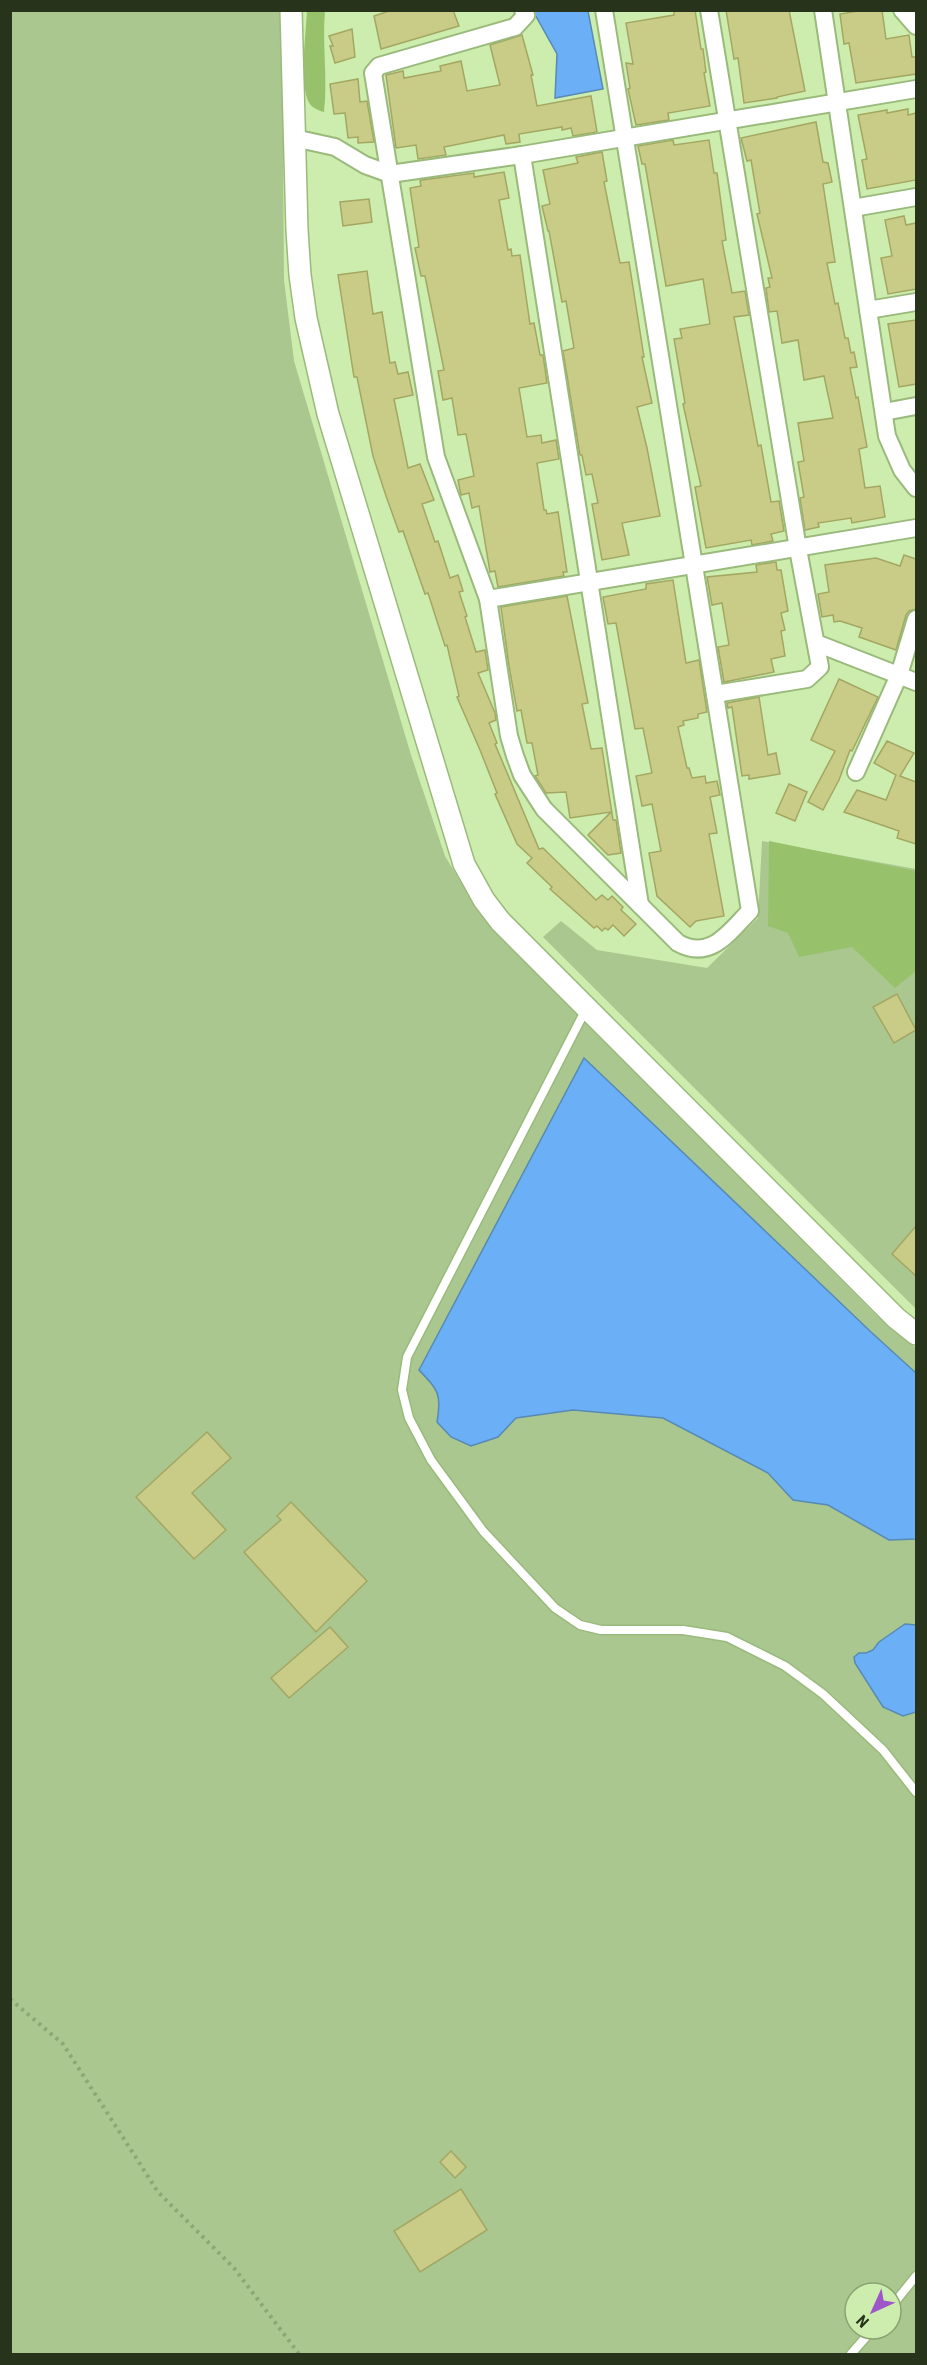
<svg xmlns="http://www.w3.org/2000/svg" width="927" height="2365" font-family="'Roboto Condensed',sans-serif">
<rect width="100%" height="100%" fill="#ccedad"/>
<!-- green -->
<g fill="#aac790" fill-rule="evenodd">
<path d="M11 11H282L284 280 294 361 411 755 445 856 479 913 531 968 876 1315 916 1348V2354H11ZM855 2293H891V2329H855Z"/>
<polygon points="762,841 916,869 916,1309 543,937 561,921 597,950 707,968 758,918"/>
</g>
<!-- forest -->
<g fill="#97c26b">
<path d="M307 10 325 11C322 44 328 79 324 112 316 110 309 106 307 98 300 73 306 36 307 10Z"/>
<polygon points="769,841 916,871 916,971 895,988 852,947 799,957 788,933 768,926"/>
</g>
<!-- water -->
<g fill="#6baff6" stroke="#578ab4" stroke-width="1.5">
<polygon points="533,11 588,11 603,89 555,98 557,54"/>
<path d="M584 1058 871 1332 916 1373V1539L889 1540 828 1505 793 1500 768 1473 663 1418 573 1410 516 1418 498 1437 471 1446 451 1437 437 1422C442 1394 438 1390 419 1370Z"/>
<polygon points="905,1624 916,1625 916,1712 903,1716 883,1707 855,1663 854,1657 859,1653 866,1653 873,1650 879,1642"/>
</g>
<!-- building -->
<g fill="#c9cc86" stroke="#a4a762" stroke-width="1.5">
<polygon points="392,10 453,10 459,26 381,49 374,16"/>
<polygon points="674,10 695,10 701,49 703,49 706,72 704,73 710,106 668,113 669,120 636,125 628,89 630,88 626,63 633,64 626,23 674,15"/>
<polygon points="726,10 789,10 805,91 777,97 777,98 744,103 738,58 734,59"/>
<polygon points="864,10 882,10 886,39 909,35 912,57 916,57 916,74 856,83 849,43 844,44 840,14"/>
<polygon points="352,29 355,57 335,63 330,46 333,46 329,36"/>
<polygon points="522,35 533,75 531,75 537,106 591,96 597,132 573,136 571,128 562,130 562,127 519,134 520,142 506,144 504,135 444,147 446,155 418,159 416,145 396,148 386,75 403,71 404,78 441,71 440,66 461,61 467,91 500,85 490,45"/>
<polygon points="358,79 360,102 367,101 374,142 358,143 358,137 348,138 345,113 334,114 330,84"/>
<polygon points="908,109 908,115 916,113 916,180 867,189 862,160 867,159 858,115 887,110 887,113"/>
<polygon points="816,122 823,162 828,163 832,182 823,184 835,262 827,263 835,304 838,303 845,338 848,338 851,353 854,352 857,367 850,368 856,398 858,397 867,447 859,449 865,488 880,486 885,517 852,523 851,518 818,523 819,527 805,530 800,498 804,497 798,462 804,461 798,423 833,418 824,376 804,380 798,340 782,343 777,311 769,312 766,288 770,287 768,278 772,278 757,214 760,213 751,160 747,161 741,138"/>
<polygon points="673,140 674,145 709,140 714,173 717,173 726,240 722,241 732,293 745,291 749,315 734,317 758,446 761,445 771,502 779,501 784,531 771,534 773,541 752,545 751,540 706,548 695,487 701,486 683,404 685,403 674,339 682,338 680,329 710,324 703,279 666,286 645,164 642,164 638,146"/>
<polygon points="602,152 607,181 604,182 620,263 629,262 644,357 642,357 652,403 637,407 647,448 660,516 622,523 629,555 602,560 592,504 598,503 592,474 586,475 582,455 580,455 563,351 574,348 566,301 562,302 549,231 548,231 542,206 550,204 543,170 578,163 576,157"/>
<polygon points="504,172 509,198 499,200 508,250 511,249 512,256 520,255 530,324 534,323 540,355 543,355 547,383 519,388 527,437 541,435 542,443 556,440 559,459 537,463 544,510 546,510 547,514 558,512 567,572 563,572 564,576 498,587 495,571 490,572 479,506 472,508 469,493 461,495 458,480 474,476 466,434 458,435 452,398 443,400 438,371 444,370 425,276 421,276 415,248 419,247 410,188 421,186 420,181 422,180 474,173 474,177"/>
<polygon points="369,199 372,222 343,226 340,202"/>
<polygon points="904,216 906,225 916,223 916,289 888,294 881,258 892,256 885,220"/>
<polygon points="367,271 373,314 382,312 390,363 395,362 398,374 408,372 413,395 394,399 408,468 420,464 434,500 422,504 435,542 438,541 450,578 458,575 463,591 459,592 467,616 465,617 476,652 485,650 488,670 478,673 495,713 496,720 489,723 497,743 495,744 539,849 543,848 596,900 602,895 608,900 612,896 623,907 621,910 636,924 624,936 613,925 608,930 605,928 602,931 597,926 594,928 550,889 552,887 527,863 532,858 517,844 495,794 497,793 480,750 457,697 459,696 447,645 445,646 428,593 425,594 403,531 399,532 386,496 373,456 357,377 354,377 338,275"/>
<polygon points="916,320 916,384 899,387 888,324"/>
<polygon points="904,555 916,559 916,609 909,611 906,615 896,650 859,637 862,628 840,621 834,622 833,615 822,617 818,594 829,592 825,565 876,558 900,566"/>
<polygon points="776,562 777,570 781,570 788,611 781,613 785,630 781,631 785,656 771,659 774,672 724,682 718,647 729,645 722,603 712,605 707,577 757,572 756,565"/>
<polygon points="673,580 686,663 699,660 707,712 698,714 698,718 683,721 684,725 678,727 687,768 689,768 692,778 705,776 706,783 717,781 720,795 710,797 717,833 709,834 724,916 696,921 690,927 657,896 649,853 661,851 652,804 642,806 636,776 652,773 643,728 635,729 616,623 608,624 603,597 646,589 646,584"/>
<polygon points="567,596 588,703 582,704 591,749 602,748 613,820 616,820 621,853 608,855 588,835 611,812 570,818 566,792 546,793 535,776 538,775 532,743 527,743 521,710 517,711 509,666 501,607"/>
<polygon points="839,679 878,697 852,751 850,750 839,780 823,810 808,802 835,751 811,740"/>
<polygon points="759,697 768,755 776,753 780,774 749,779 749,775 742,776 732,707 728,708 727,703"/>
<polygon points="887,741 914,753 900,776 916,782 916,844 897,838 899,831 844,812 857,790 886,800 896,775 874,763"/>
<polygon points="789,784 807,792 795,821 776,813"/>
<polygon points="897,994 916,1030 894,1043 873,1007"/>
<polygon points="916,1226 916,1276 892,1254"/>
<polygon points="207,1432 231,1458 192,1493 226,1530 194,1559 136,1497"/>
<polygon points="291,1502 367,1581 316,1632 244,1552 281,1520 277,1516"/>
<polygon points="330,1627 348,1647 289,1698 271,1678"/>
<polygon points="451,2151 466,2167 455,2178 440,2162"/>
<polygon points="461,2189 487,2230 420,2272 394,2231"/>
</g>
<g fill="none" stroke-linecap="round" stroke-linejoin="round">
<defs>
<g id="service">
<polyline points="586,1009 407,1357 402,1390 409,1418 431,1460 483,1531 555,1608 580,1625 601,1630 683,1630 727,1637 785,1666 823,1694 883,1750 916,1792"/>
<polyline points="891,2307 916,2276"/>
<polyline points="851,2354 873,2329"/>
</g>
<g id="minor">
<path d="M523 10 526 15 515 27 379 66 373 73 436 457 488 599 509 736 515 756 522 775 544 809 678 943C711 961 729 932 750 911L604 10"/>
<polyline points="709,10 798,549 820,667 807,679 715,694"/>
<polyline points="823,10 887,436 902,470 916,488"/>
<polyline points="902,10 916,26"/>
<polyline points="294,138 335,147 365,165 390,174 522,155 916,89"/>
<polyline points="522,155 640,905"/>
<polyline points="853,208 916,197"/>
<polyline points="868,310 916,302"/>
<polyline points="884,412 916,406"/>
<polyline points="488,599 916,528"/>
<polyline points="816,643 916,682"/>
<polyline points="856,772 899,675 916,619"/>
</g>
<polyline id="tertiary" points="291,10 297,230 300,275 306,318 328,414 464,864 484,900 500,921 896,1318 916,1334"/>
</defs>
<!-- service casing -->
<use href="#service" stroke="#9aba7c" stroke-width="11"/>
<!-- minor casing -->
<use href="#minor" stroke="#9aba7c" stroke-width="20"/>
<!-- tertiary casing -->
<use href="#tertiary" stroke="#9aba7c" stroke-width="24"/>
<!-- path -->
<polyline stroke="#8da675" stroke-width="4" stroke-dasharray="3 4.5" stroke-linecap="butt" points="10,1999 63,2044 158,2192 234,2268 299,2354"/>
<!-- service -->
<use href="#service" stroke="#fff" stroke-width="8"/>
<!-- minor -->
<use href="#minor" stroke="#fff" stroke-width="16"/>
<!-- tertiary -->
<use href="#tertiary" stroke="#fff" stroke-width="21"/>
</g>
<!-- border -->
<rect width="927" height="2365" fill="none" stroke="#27331a" stroke-width="24"/>
<!-- north arrow -->
<g transform="translate(873 2311) rotate(225)"><circle r="28" fill="#ccedad" stroke="#8aa372" stroke-width="1.5"/>
<path d="M0-4.5L10 22L0 15L-10 22Z" fill="#9d56c9"/>
<text y="-9" font-size="16" font-weight="bold" text-anchor="middle" fill="#27331a">N</text>
</g>
</svg>
